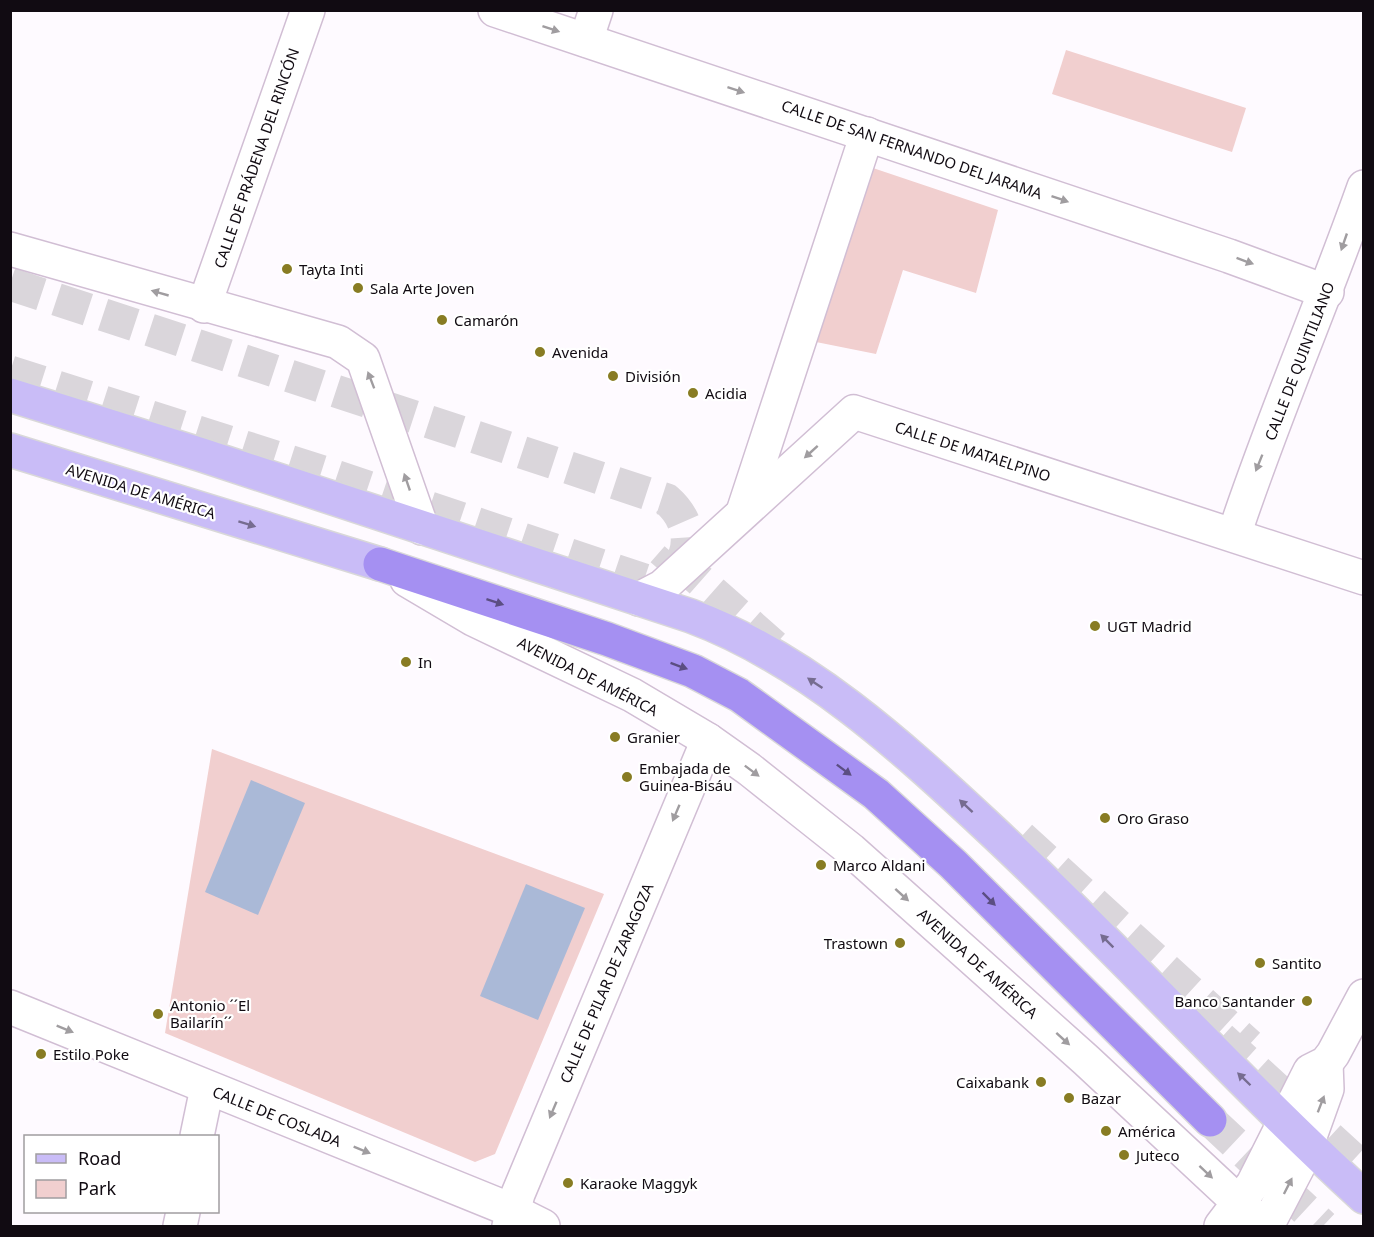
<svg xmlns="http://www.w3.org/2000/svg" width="1374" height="1237" font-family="'Noto Sans',sans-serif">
<rect width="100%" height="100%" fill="#fefaff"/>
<!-- green -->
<g fill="#f1cfcf">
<polygon points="1066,50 1246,108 1232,152 1052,94"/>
<polygon points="870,167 998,210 976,293 903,270 876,354 816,342"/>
<polygon points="212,749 604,894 495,1154 475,1162 165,1033"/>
</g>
<!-- water -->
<g fill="#aab9d7">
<polygon points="251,780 305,803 258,915 205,892"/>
<polygon points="526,884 585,908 538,1020 480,996"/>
</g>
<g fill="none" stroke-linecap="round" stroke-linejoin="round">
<!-- minor-tunnel -->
<g stroke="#dad6db" stroke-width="33" stroke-dasharray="33 16" stroke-linecap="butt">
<path d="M10 284 667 500C693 523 695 556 667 578"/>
<polyline points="10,372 329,474 644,580 663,573 677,557"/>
<polyline points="674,562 688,570 783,654"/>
<polyline points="1021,837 1249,1045"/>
<polyline points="1221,1038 1364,1169"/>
</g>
<!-- highway-tunnel -->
<polyline stroke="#dad6db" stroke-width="33" stroke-dasharray="33 16" stroke-linecap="butt" points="1210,1120 1323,1226"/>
<defs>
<g id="minor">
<polyline points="495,10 1229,256 1327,292"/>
<polyline points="586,40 596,10"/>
<polyline points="10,249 338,342 363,359 422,528"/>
<polyline points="204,306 308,10"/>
<polyline points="743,512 867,134"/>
<path d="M1234 535C1273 417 1323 303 1364 187"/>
<polyline points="407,580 473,619 632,695 708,740 749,769 851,850 1086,1060 1264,1226"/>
<polyline points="639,599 662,587 854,412 1364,578"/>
<polyline points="10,1007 511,1210 543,1226"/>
<polyline points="197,1136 207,1088"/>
<polyline points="180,1226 183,1212"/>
<polyline points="509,1226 518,1194 708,740"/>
<polyline points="1221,1226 1253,1184 1310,1071 1326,1063 1333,1054 1364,996"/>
<polyline points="1267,1226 1302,1159 1327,1089 1326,1063"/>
</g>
<g id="major">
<path d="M10 395 202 455 691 616C806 659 900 745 988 827 1117 947 1234 1078 1364 1197"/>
<polyline points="10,450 380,564"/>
</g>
<polyline id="highway" points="380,564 607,639 693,671 739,695 876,794 953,864 1210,1120"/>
</defs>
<!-- minor casing -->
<use href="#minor" stroke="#d1bed4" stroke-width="36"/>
<!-- major casing -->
<use href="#major" stroke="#d9d8d9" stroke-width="36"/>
<!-- highway casing -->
<use href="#highway" stroke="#d9d8d9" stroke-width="36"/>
<!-- minor -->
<use href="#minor" stroke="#fff" stroke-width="33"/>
<!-- major -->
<use href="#major" stroke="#c9bcf7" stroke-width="33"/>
<!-- highway -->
<use href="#highway" stroke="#a590f2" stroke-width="33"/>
</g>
<!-- one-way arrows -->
<defs><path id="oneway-solid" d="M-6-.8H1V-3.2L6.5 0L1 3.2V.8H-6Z" transform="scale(1.5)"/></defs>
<g fill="#a09da0">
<use href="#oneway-solid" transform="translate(551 29) rotate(18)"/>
<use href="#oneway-solid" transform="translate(736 90) rotate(18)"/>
<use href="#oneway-solid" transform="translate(1060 199) rotate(19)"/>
<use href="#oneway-solid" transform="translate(1344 242) rotate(109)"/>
<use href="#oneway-solid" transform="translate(1245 261) rotate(20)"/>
<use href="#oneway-solid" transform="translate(160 293) rotate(-164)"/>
<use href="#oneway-solid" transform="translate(371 380) rotate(-111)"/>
<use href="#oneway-solid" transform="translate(811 452) rotate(138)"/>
<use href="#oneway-solid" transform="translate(1259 463) rotate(112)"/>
<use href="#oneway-solid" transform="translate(407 482) rotate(-109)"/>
<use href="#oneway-solid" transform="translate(752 771) rotate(37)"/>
<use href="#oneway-solid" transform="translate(676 813) rotate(113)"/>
<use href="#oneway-solid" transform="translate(902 895) rotate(42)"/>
<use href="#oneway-solid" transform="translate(65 1029) rotate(22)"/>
<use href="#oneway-solid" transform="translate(1063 1039) rotate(42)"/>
<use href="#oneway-solid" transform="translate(1321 1104) rotate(-69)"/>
<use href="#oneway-solid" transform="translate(553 1110) rotate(113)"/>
<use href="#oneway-solid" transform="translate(362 1150) rotate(22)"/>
<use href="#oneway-solid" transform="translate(1206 1172) rotate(43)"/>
<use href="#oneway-solid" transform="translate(1288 1186) rotate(-63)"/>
</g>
<g fill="#766c90">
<use href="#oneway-solid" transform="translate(247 524) rotate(17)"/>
<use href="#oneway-solid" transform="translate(815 683) rotate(-146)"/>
<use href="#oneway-solid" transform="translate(966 806) rotate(-137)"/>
<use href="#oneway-solid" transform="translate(1107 941) rotate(-135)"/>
<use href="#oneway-solid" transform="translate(1244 1079) rotate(-136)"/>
</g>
<g fill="#5b4e82">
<use href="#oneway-solid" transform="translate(495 602) rotate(18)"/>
<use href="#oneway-solid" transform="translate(679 666) rotate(20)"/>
<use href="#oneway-solid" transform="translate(844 770) rotate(37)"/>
<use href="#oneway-solid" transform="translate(989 899) rotate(45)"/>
</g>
<!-- markers -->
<g fill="#887c23" stroke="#fff" stroke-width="2">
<circle cx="287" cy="269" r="6"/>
<circle cx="358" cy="288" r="6"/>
<circle cx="442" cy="320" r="6"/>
<circle cx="540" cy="352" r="6"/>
<circle cx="613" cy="376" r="6"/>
<circle cx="693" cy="393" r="6"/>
<circle cx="1095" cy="626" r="6"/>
<circle cx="406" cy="662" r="6"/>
<circle cx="615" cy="737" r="6"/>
<circle cx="627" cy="777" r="6"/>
<circle cx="1105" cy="818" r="6"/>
<circle cx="821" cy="865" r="6"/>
<circle cx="900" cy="943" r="6"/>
<circle cx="1260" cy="963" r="6"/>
<circle cx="1307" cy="1001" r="6"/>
<circle cx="158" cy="1014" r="6"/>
<circle cx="41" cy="1054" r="6"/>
<circle cx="1041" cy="1082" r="6"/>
<circle cx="1069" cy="1098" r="6"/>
<circle cx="1106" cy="1131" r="6"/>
<circle cx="1124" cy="1155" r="6"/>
<circle cx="568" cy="1183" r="6"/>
</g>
<g text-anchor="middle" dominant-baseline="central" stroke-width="4.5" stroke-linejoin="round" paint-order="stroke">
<!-- street labels -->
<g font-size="15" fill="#110b12" stroke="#fff">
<text transform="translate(912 149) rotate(19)">CALLE DE SAN FERNANDO DEL JARAMA</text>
<text transform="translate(256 158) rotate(-71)">CALLE DE PRÁDENA DEL RINCÓN</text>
<text transform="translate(1299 361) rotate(-69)">CALLE DE QUINTILIANO</text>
<text transform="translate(973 451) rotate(18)">CALLE DE MATAELPINO</text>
<text transform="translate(141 491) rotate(17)">AVENIDA DE AMÉRICA</text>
<text transform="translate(588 676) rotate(27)">AVENIDA DE AMÉRICA</text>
<text transform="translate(978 963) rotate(42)">AVENIDA DE AMÉRICA</text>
<text transform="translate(606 983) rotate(-67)">CALLE DE PILAR DE ZARAGOZA</text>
<text transform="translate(277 1116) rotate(22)">CALLE DE COSLADA</text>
</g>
<!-- poi labels -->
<g font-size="15" fill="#110b12" stroke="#fff" text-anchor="start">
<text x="299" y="269">Tayta Inti</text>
<text x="370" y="288">Sala Arte Joven</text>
<text x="454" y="320">Camarón</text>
<text x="552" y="352">Avenida</text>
<text x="625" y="376">División</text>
<text x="705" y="393">Acidia</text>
<text x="1107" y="626">UGT Madrid</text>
<text x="418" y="662">In</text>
<text x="627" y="737">Granier</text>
<text x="639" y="768">Embajada de<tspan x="639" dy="17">Guinea-Bisáu</tspan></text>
<text x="1117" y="818">Oro Graso</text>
<text x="833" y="865">Marco Aldani</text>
<text x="888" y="943" text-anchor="end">Trastown</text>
<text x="1272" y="963">Santito</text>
<text x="1295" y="1001" text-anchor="end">Banco Santander</text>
<text x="170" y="1005">Antonio ´´El<tspan x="170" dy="17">Bailarín´´</tspan></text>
<text x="53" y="1054">Estilo Poke</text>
<text x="1029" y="1082" text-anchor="end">Caixabank</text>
<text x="1081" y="1098">Bazar</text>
<text x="1118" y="1131">América</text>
<text x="1136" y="1155">Juteco</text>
<text x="580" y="1183">Karaoke Maggyk</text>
</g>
</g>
<!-- border -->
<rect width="1374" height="1237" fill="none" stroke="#110b12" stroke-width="24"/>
<!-- legend -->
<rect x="24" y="1135" width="195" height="78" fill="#ffffff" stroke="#a09da0" stroke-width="1.5"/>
<rect x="36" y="1154" width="30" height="9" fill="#c9bcf7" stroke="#a09da0" stroke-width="1.5"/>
<text x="78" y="1165" font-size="18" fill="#110b12">Road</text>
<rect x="36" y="1180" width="30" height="18" fill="#f1cfcf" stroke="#a09da0" stroke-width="1.5"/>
<text x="78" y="1195" font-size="18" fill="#110b12">Park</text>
</svg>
